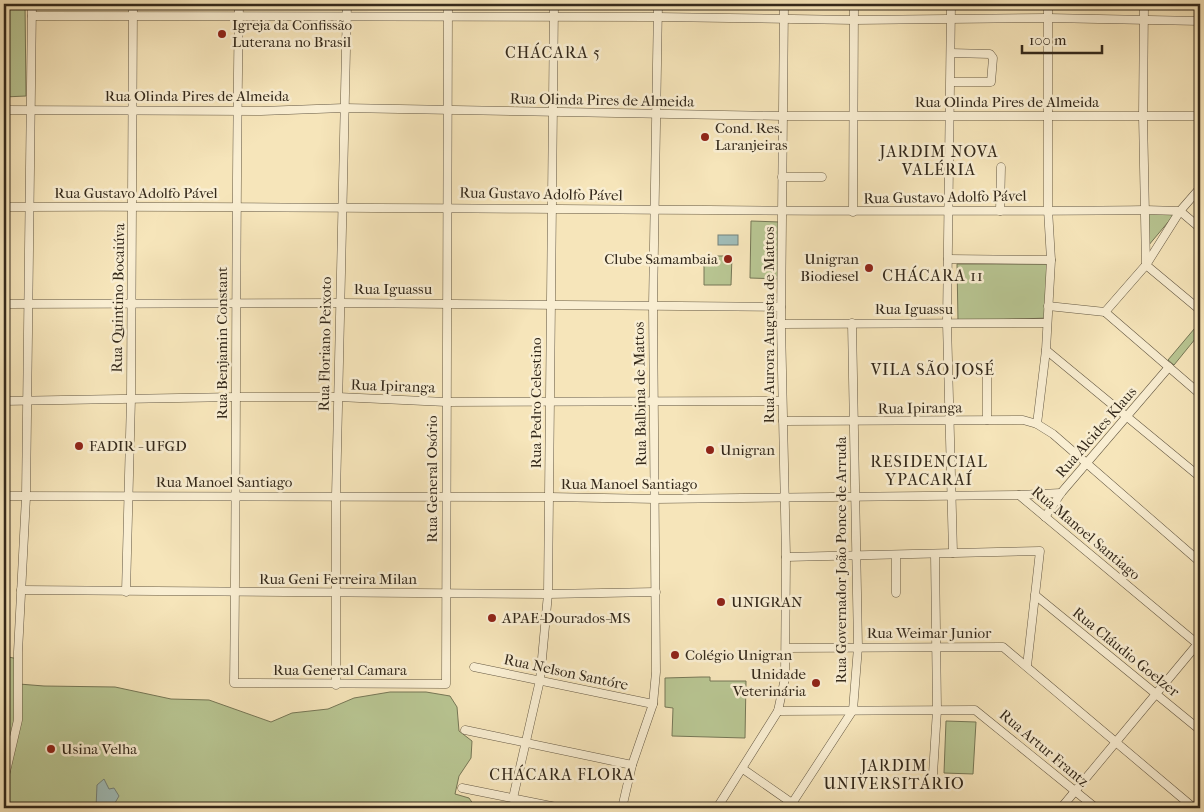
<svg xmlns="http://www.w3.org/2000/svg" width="1204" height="812" font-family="'IM FELL French Canon',serif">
<rect width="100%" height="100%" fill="#f6e5ba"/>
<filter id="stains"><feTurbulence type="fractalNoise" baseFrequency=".004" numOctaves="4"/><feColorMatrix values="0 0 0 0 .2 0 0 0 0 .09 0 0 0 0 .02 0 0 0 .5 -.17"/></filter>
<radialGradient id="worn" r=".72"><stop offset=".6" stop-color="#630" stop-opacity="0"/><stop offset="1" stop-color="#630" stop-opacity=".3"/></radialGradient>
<!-- green -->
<g fill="#b8c592" stroke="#767756">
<polygon points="4,4 25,4 26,96 4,97"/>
<polygon points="1148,212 1174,215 1148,246"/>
<polygon points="751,221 780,222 780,279 750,278"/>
<polygon points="704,256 732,256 731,285 704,285"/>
<polygon points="957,264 1049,264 1049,318 958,321"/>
<polygon points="1200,322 1200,333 1174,365 1168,360"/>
<polygon points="4,656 18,659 19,684 44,686 115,687 171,699 209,700 271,722 292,713 328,709 354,698 390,692 426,692 450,696 457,707 459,731 472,741 471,758 459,776 455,794 469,798 476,808 4,808"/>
<polygon points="701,677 710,677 710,681 746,681 745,738 672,736 673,708 665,707 665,678"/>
<polygon points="946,721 976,722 973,774 944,773"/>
</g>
<!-- water -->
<g fill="#a0bdb9" stroke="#75827a">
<rect x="718" y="235" width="20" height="10"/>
<polygon points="104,779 109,789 114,788 119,796 112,808 96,808 97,785"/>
</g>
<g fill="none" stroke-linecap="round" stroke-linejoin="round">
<defs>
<g id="minor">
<path d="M239 4C235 230 237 456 234 683L446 684 448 4"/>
<polyline points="951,4 947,323 953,553"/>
<polyline points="1144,4 1143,116 1146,265 1200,310"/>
<polyline points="32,16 658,17 854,20 1048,18 1200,21"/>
<polyline points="951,82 991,82 993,58 990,54 951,53"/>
<polyline points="4,110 261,111 344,108 783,116 1200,116"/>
<polyline points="782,177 822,177"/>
<path d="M4 207C384 205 765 214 1145 210L1180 211 1200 228"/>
<polyline points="1000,211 1001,167"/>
<polyline points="853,212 854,4"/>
<polyline points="948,259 1051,260"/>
<polyline points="4,304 341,303 781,307"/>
<polyline points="1048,306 1105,312"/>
<polyline points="1105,312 1146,265 1180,211 1200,188"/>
<polyline points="1105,312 1200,394"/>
<polyline points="781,324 1047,323"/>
<polyline points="1046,350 1200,477"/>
<polyline points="4,401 237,397 338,397 446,402 782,401"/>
<polyline points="987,420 987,366"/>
<polyline points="783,421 1023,420 1037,424 1053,434 1200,562"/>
<polyline points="1037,424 1046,350 1051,260 1048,209 1048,4"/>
<polyline points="1019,495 1061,493"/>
<polyline points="4,496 550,497 656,499 1019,495 1200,646"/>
<polyline points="1045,517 1061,493 1169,367"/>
<polyline points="896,555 896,593"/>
<polyline points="786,557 1040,551 1027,666"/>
<polyline points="21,590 548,594 656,592"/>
<polyline points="126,592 131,398 133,4"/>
<polyline points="1035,595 1200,730"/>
<polyline points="786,648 1003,647 1194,808"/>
<polyline points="474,667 653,704"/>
<polyline points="336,685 336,496 347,4"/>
<polyline points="778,711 975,710 1096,808"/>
<polyline points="465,730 632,765"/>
<polyline points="743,769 799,808"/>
<polyline points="933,774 937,710 935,554"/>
<polyline points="4,780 18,720 18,652 26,497 32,4"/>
<polyline points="462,788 561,808"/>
<polyline points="513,798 540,680 548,594 554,4"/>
<polyline points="622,808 632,765 653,704 656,672 653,305 658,4"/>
<polyline points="717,808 778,711 785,678 786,557 781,324 784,4"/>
<polyline points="789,808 853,710 858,647 852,323"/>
<polyline points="1061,808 1200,641"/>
</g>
</defs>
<!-- minor casing -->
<use href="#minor" stroke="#645843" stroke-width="9"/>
<!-- minor -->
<use href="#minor" stroke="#f9eed2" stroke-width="8"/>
</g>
<!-- markers -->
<g fill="#8f2418" stroke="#f9eed2" stroke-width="2">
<circle cx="222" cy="34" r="5"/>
<circle cx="705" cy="137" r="5"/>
<circle cx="728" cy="259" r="5"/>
<circle cx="869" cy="268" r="5"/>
<circle cx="79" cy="446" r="5"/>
<circle cx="710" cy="450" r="5"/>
<circle cx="721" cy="602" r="5"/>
<circle cx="492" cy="618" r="5"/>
<circle cx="675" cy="655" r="5"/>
<circle cx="816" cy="683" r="5"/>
<circle cx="51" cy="749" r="5"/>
</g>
<g text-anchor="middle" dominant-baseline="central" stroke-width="5" stroke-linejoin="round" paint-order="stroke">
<!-- poi labels -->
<g font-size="15" fill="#34291b" stroke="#f9eed2" text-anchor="start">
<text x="232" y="25">Igreja da Confissão<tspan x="232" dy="17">Luterana no Brasil</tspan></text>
<text x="715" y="128">Cond. Res.<tspan x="715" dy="17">Laranjeiras</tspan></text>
<text x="718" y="259" text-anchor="end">Clube Samambaia</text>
<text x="859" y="259" text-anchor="end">Unigran<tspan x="859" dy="17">Biodiesel</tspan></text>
<text x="89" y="446">FADIR - UFGD</text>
<text x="720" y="450">Unigran</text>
<text x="731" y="602">UNIGRAN</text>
<text x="502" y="618">APAE-Dourados-MS</text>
<text x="685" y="655">Colégio Unigran</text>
<text x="806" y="674" text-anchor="end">Unidade<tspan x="806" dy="17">Veterinária</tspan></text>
<text x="61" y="749">Usina Velha</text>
</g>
<!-- street labels -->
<g font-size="15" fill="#34291b" stroke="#f9eed2">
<text x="197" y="96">Rua Olinda Pires de Almeida</text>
<text transform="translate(602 100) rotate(1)">Rua Olinda Pires de Almeida</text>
<text x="1007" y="102">Rua Olinda Pires de Almeida</text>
<text x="136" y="193">Rua Gustavo Adolfo Pável</text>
<text transform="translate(541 194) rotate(1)">Rua Gustavo Adolfo Pável</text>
<text transform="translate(945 197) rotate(-1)">Rua Gustavo Adolfo Pável</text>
<text x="393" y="289">Rua Iguassu</text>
<text transform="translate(118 298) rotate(-89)">Rua Quintino Bocaiúva</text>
<text x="914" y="309">Rua Iguassu</text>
<text transform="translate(769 325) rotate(-90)">Rua Aurora Augusta de Mattos</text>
<text transform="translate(222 343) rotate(-90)">Rua Benjamin Constant</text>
<text transform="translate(325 344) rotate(-89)">Rua Floriano Peixoto</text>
<text transform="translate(393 386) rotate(2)">Rua Ipiranga</text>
<text transform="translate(640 394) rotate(-91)">Rua Balbina de Mattos</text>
<text transform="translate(536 403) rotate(-90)">Rua Pedro Celestino</text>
<text transform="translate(920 408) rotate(-1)">Rua Ipiranga</text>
<text transform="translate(1096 432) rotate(-49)">Rua Alcides Klaus</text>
<text transform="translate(432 479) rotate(-90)">Rua General Osório</text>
<text x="224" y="482">Rua Manoel Santiago</text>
<text x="629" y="484">Rua Manoel Santiago</text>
<text transform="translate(1086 533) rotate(40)">Rua Manoel Santiago</text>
<text transform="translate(841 560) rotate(-90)">Rua Governador João Ponce de Arruda</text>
<text x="338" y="579">Rua Geni Ferreira Milan</text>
<text x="929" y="633">Rua Weimar Junior</text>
<text transform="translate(1126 652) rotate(39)">Rua Cláudio Goelzer</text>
<text x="340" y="670">Rua General Camara</text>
<text transform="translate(566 672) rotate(12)">Rua Nelson Santóre</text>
<text transform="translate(1044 748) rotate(40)">Rua Artur Frantz</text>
</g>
<!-- neighbourhood labels -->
<g font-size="16" letter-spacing="1" fill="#34291b" stroke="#f9eed2">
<text x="553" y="52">CHÁCARA 5</text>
<text x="939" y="151">JARDIM NOVA<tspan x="939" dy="18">VALÉRIA</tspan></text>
<text x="933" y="275">CHÁCARA 11</text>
<text x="933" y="369">VILA SÃO JOSÉ</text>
<text x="929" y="461">RESIDENCIAL<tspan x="929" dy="18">YPACARAÍ</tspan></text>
<text x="894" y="765">JARDIM<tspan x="894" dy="18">UNIVERSITÁRIO</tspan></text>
<text x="562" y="774">CHÁCARA FLORA</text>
</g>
</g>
<!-- margin -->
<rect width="1204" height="812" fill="none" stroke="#f6e5ba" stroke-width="20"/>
<rect x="5" y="5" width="1194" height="802" fill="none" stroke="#34291b" stroke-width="2.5"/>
<rect x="10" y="10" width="1184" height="792" fill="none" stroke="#34291b"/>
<!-- scale -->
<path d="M1022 45v8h80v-8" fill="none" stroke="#34291b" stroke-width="2.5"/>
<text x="1029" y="45" font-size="15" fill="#34291b" stroke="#f9eed2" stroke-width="4" paint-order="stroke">100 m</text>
<rect width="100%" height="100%" filter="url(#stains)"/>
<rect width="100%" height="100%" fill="url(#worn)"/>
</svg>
